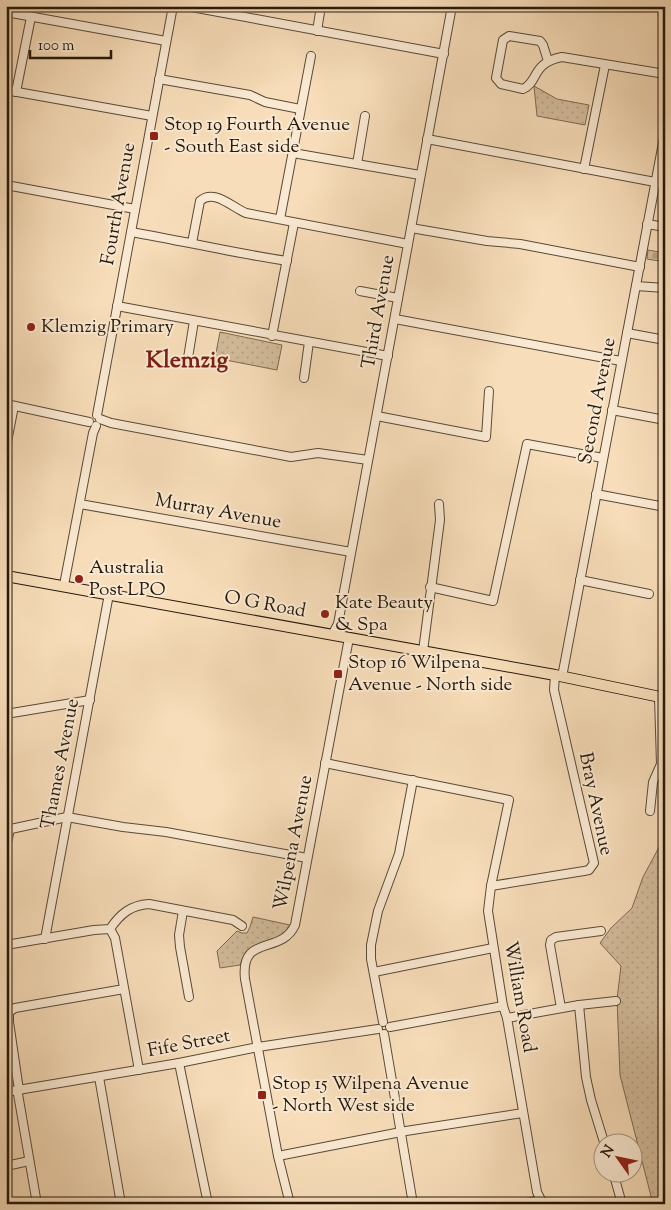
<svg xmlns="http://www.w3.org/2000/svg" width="671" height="1210" font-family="'Sorts Mill Goudy',serif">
<defs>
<pattern id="grass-dots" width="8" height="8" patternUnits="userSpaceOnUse" patternTransform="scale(1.25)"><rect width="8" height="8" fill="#d3bc9c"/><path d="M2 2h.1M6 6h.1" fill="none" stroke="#b5a185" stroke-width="1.8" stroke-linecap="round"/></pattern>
<pattern id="cemetery-stones" width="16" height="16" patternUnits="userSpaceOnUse" patternTransform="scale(1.25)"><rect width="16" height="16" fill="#d3bc9c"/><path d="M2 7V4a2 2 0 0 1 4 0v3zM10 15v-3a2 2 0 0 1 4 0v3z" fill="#b5a185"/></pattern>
</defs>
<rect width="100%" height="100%" fill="#f7ddb9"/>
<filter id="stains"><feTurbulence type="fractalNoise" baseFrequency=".004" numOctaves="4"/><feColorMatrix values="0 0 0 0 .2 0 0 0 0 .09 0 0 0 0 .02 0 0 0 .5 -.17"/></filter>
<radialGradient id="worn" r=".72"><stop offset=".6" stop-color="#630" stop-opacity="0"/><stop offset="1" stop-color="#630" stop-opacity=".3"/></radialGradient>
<!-- grass -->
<g fill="url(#grass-dots)" stroke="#7c6a54">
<polygon points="534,86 557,99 589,105 585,125 537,116"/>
<polygon points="220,332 282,345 277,370 215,358"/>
<polygon points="665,836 665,1204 653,1204 620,1075 617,999 621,966 600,943 611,928 632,908 643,877"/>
<path d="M253 917 290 925C276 948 251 936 240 965L220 968 217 951 237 931 242 933H247L250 927Z"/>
</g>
<!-- cemetery -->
<polygon fill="url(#cemetery-stones)" stroke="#7c6a54" points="648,250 665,253 665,262 647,259"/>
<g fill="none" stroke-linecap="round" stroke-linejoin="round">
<defs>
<g id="minor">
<polyline points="186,6 444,54"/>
<polyline points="6,12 166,41"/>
<polyline points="317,31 321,6"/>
<path d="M548 61 543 45 540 41 509 36 503 40 496 78 501 84 523 89C539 82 531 63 562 57L665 74"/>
<polyline points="159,79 250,95 265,102 300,109"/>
<polyline points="6,90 152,116"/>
<polyline points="16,92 31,17"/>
<polyline points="427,139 655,182"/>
<polyline points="293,153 420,175"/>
<polyline points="357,164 365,116"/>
<polyline points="584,169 605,65"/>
<polyline points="6,185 135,209"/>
<polyline points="280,219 311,56"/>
<polyline points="647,224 665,227"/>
<polyline points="411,228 487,241 520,244 640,267"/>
<path d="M131 232C183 241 234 253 287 261"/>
<path d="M192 243 200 201C214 188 233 208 246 213L408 244"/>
<polyline points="636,286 665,288"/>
<polyline points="360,291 398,298"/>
<polyline points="117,306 388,356"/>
<polyline points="395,319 621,361"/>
<polyline points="627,333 665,340"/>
<polyline points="272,336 294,223"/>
<polyline points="188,358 194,321"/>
<polyline points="304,378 309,342"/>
<polyline points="6,404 89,422"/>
<polyline points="612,410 665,420"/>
<polyline points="97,415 173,6"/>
<polyline points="377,416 486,437 489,391"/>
<polyline points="100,419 111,423 291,457 318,453 368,460"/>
<polyline points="6,447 14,406"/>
<polyline points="596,494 665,507"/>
<polyline points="80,504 351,552"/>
<polyline points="580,580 649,594"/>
<polyline points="64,585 93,433 96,426"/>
<polyline points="430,587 493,601 527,444 603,458"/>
<polyline points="332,635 338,624 452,6"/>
<polyline points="423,651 440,520 439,504"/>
<polyline points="562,677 665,132"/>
<polyline points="6,714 90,700"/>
<polyline points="325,763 509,800 491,886 488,911 503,1006 507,1018 537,1192 543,1204"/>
<polyline points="650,811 653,782 661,764 659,697"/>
<polyline points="6,830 67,817 123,827 166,832 307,858"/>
<polyline points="6,848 10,829"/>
<polyline points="491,886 584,871 589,870 594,863 554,690 555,675"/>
<polyline points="183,911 179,935 180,947 189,997"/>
<polyline points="110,929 115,938 139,1070"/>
<polyline points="45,939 109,594"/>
<path d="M6 945 94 930 110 929C120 914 131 905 149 904L233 920 242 926"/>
<polyline points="374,972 493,948"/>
<polyline points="579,1005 586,1077 591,1100 604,1142"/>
<polyline points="561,1008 550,945 551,940 556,937 601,931"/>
<polyline points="507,1018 579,1005 616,1001"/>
<polyline points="383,1022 371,959 371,945 378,911 399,854 413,780"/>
<polyline points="390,1027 503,1006"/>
<polyline points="384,1034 413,1204"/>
<polyline points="179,1063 208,1204"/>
<polyline points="99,1077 121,1204"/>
<polyline points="6,1092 179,1063 258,1047 378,1029"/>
<polyline points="278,1156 406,1131 523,1113"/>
<polyline points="6,1166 29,1161"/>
<polyline points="613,1172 622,1204"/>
<polyline points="37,1204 18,1094 19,1090 9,1022 9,1012 15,1008 124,989"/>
<path d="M290 1204 278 1156 245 979C240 933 281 956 295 925L349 638"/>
<polyline points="522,1204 541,1200"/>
</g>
<polyline id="major" points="6,576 555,675 665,698"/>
</defs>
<!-- minor casing -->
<use href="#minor" stroke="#5a4a37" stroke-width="10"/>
<!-- major casing -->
<use href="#major" stroke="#26190c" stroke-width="12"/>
<!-- minor -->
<use href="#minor" stroke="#fae9d2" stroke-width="8"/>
<!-- major -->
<use href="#major" stroke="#f7ddb9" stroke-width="10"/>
</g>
<!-- markers -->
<g fill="#8f2418" stroke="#fae9d2" stroke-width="2">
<rect x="149" y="131" width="10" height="10" rx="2.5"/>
<circle cx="31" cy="327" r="5"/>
<circle cx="79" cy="579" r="5"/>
<circle cx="325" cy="614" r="5"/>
<rect x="333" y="669" width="10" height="10" rx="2.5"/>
<rect x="257" y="1090" width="10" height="10" rx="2.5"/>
</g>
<g text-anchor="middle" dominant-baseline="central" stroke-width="4" stroke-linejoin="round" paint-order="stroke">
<!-- poi labels -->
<g font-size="19" fill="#26190c" stroke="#fae9d2" text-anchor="start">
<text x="164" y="125">Stop 19 Fourth Avenue<tspan x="164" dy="22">- South East side</tspan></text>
<text x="41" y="327">Klemzig Primary</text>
<text x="89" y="568">Australia<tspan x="89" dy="22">Post LPO</tspan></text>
<text x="335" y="603">Kate Beauty<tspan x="335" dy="22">&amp; Spa</tspan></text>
<text x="348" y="663">Stop 16 Wilpena<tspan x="348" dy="22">Avenue - North side</tspan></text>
<text x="272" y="1084">Stop 15 Wilpena Avenue<tspan x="272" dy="22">- North West side</tspan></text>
</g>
<!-- street labels -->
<g font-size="19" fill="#26190c" stroke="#fae9d2">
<text transform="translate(119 204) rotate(-80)">Fourth Avenue</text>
<text transform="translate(379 312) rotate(-80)">Third Avenue</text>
<text transform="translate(598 401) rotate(-79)">Second Avenue</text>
<text transform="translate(218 512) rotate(10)">Murray Avenue</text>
<text transform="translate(265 605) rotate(10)">O G Road</text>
<text transform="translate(61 764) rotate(-79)">Thames Avenue</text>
<text transform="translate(595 804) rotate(78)">Bray Avenue</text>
<text transform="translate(294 843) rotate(-79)">Wilpena Avenue</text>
<text transform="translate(519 997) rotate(80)">William Road</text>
<text transform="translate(189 1044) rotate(-11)">Fife Street</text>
</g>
<!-- district labels -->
<g font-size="24" font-weight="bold" fill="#7a1f14" stroke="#fae9d2">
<text x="187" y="361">Klemzig</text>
</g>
</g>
<!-- margin -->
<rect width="671" height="1210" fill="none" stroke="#f7ddb9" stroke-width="25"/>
<rect x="8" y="8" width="656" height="1195" fill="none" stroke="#26190c" stroke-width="2.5"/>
<rect x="12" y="12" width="646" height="1185" fill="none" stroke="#26190c"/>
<!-- north arrow -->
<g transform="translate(618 1158) rotate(303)"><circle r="24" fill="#fae9d2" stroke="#a59683"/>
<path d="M0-4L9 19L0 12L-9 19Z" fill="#8f2418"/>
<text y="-8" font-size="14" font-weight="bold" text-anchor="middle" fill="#26190c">N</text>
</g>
<!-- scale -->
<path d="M30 50v8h81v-8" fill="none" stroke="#26190c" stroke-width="2.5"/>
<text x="38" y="50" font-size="15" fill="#26190c" stroke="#fae9d2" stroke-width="4" paint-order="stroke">100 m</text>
<rect width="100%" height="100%" filter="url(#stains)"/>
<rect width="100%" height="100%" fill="url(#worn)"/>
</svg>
